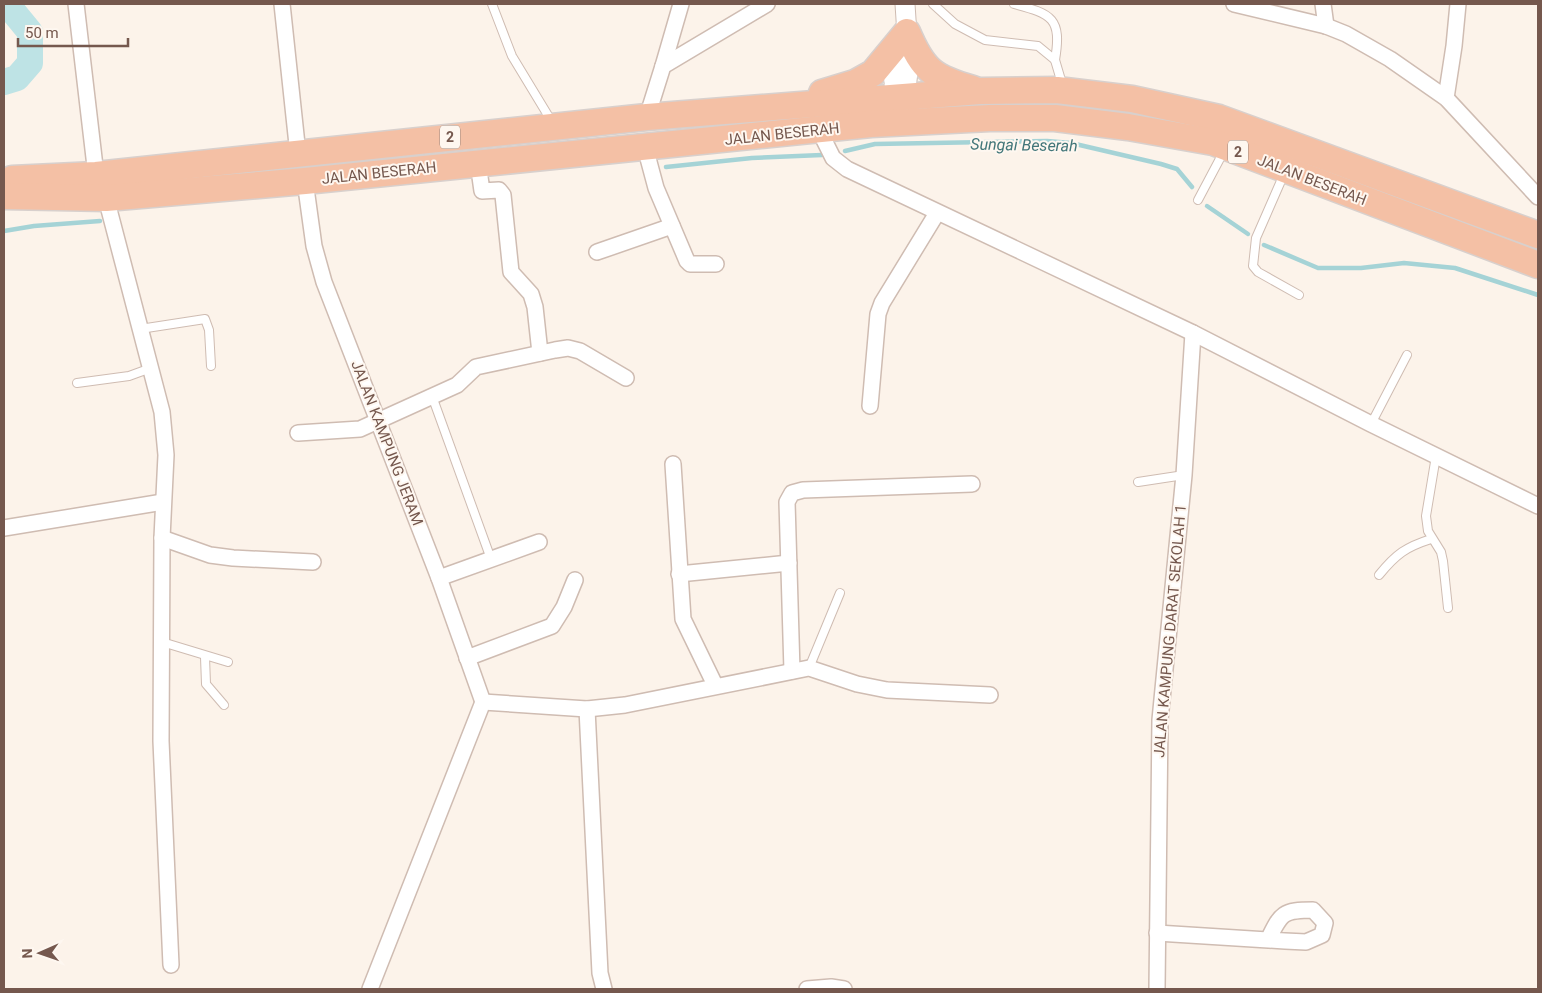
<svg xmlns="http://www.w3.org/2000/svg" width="1542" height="993" font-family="Roboto,sans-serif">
<rect width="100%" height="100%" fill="#fcf3ea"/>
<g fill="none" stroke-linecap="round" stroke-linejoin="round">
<!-- stream -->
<g stroke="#a5d3d6" stroke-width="4.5">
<polyline points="845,151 875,144 1047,141 1071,143 1161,164 1177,169 1192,187"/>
<polyline points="666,167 752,158 822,155"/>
<polyline points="1207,206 1248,234"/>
<polyline points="4,231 34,226 100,221"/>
<polyline points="1264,245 1318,268 1361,268 1404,263 1455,268 1538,295"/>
</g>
<!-- river -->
<polyline stroke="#bee3e5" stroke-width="26" points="4,82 17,78 30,63 30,32 7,4"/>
<defs>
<g id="service">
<polyline points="492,4 512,56 552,122"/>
<polyline points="933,4 955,24 985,40 1038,46 1055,60 1063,87"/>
<path d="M1014 4C1052 14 1062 18 1055 60"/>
<polyline points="1284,174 1256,238 1253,266 1258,272 1299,295"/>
<polyline points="1198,200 1224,151"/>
<polyline points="140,329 205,319 209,330 211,366"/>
<polyline points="77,383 129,376 151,368"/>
<polyline points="432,396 491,559"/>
<polyline points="1371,424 1407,355"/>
<polyline points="1436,456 1426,516 1428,531 1441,552 1443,561 1448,608"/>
<polyline points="1138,482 1184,475"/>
<path d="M1379 575C1396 554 1406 547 1431 539"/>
<polyline points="162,642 228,662"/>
<polyline points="205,657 206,684 224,705"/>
<polyline points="809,668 840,593"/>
</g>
<g id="minor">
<polyline points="76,4 96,175"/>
<polyline points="282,4 298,154"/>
<polyline points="1234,4 1326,26 1346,34 1390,59 1446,98 1538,197"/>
<polyline points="1323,4 1326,26"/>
<polyline points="663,66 681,4"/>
<polyline points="1446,98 1454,46 1458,4"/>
<polyline points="647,117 663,66 767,4"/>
<polyline points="819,130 833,158 847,169 1193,333 1371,424 1538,506"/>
<polyline points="645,147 656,188 687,261 690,264 716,264"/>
<polyline points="478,163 482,191 499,190 503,195 511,272 531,294 535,307 540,353"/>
<polyline points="305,181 314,246 324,282 439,578 483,702"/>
<polyline points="106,198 162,412 166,455 162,538 161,741 171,965"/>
<polyline points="597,252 672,226"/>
<polyline points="870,406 878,314 882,303 937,213"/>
<polyline points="298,433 360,429 457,385 476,367 555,350 568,348 580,351 626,378"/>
<polyline points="673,464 683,619 715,685"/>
<polyline points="4,528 163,502"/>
<polyline points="162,538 210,555 233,558 313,562"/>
<polyline points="679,574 789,563"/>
<polyline points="439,578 539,542"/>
<polyline points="467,658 552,626 564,607 575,580"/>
<polyline points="792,671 787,502 792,493 803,490 972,484"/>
<polyline points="483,702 587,709 625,705 809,668 857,684 887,690 990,695"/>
<polyline points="587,709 600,973 604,989"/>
<path d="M1157 933 1285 941 1306 942 1322 935 1325 923 1313 910C1283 910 1281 913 1268 940"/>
<polyline points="370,989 483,702"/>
<polyline points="807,989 831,987 844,989"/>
<polyline points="1157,989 1160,720 1184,475 1193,333"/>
</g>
<g id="tertiary">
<polyline points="898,97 907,80 909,65 905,4"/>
<path d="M898 97C890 79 894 62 901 45"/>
</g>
<g id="trunk">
<path d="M822 93 855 83 873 73 907 32C923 70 933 78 973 89"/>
<polyline points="12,179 96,175 647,117 980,91 1057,90 1132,99 1219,118 1538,235"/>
<polyline points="4,196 106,198 305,181 871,124 990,118 1055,118 1128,127 1213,142 1538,265"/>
</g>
</defs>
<!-- service casing -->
<use href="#service" stroke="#cfbcb2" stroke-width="10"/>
<!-- minor casing -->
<use href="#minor" stroke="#cfbcb2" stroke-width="18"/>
<!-- tertiary casing -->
<use href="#tertiary" stroke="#cfbcb2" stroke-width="21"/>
<!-- trunk casing -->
<use href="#trunk" stroke="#d8d0cd" stroke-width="29"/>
<!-- service -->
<use href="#service" stroke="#fff" stroke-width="8"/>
<!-- minor -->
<use href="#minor" stroke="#fff" stroke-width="15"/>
<!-- tertiary -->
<use href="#tertiary" stroke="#fff" stroke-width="19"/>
<!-- trunk -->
<use href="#trunk" stroke="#f4c0a5" stroke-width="26"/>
</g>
<g text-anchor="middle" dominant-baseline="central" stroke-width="4" stroke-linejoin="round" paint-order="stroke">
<!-- shield labels -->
<g fill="#fef7f0" stroke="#9e887f" stroke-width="1">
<rect x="440" y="125.5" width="20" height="23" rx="4"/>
<rect x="1228" y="140.5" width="20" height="23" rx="4"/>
</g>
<g font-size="14" font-weight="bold" fill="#75584e">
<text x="450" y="137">2</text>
<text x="1238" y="152">2</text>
</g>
<!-- street labels -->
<g font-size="15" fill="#75584e" stroke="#fef7f0">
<text transform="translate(782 134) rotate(-6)">JALAN BESERAH</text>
<text transform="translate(379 173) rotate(-6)">JALAN BESERAH</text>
<text transform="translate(1312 180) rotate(21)">JALAN BESERAH</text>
<text transform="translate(387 443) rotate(69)">JALAN KAMPUNG JERAM</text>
<text transform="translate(1170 631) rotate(-85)">JALAN KAMPUNG DARAT SEKOLAH 1</text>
</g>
<!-- water labels -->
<g font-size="16" font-style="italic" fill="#427679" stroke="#fef7f0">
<text transform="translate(1024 145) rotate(1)">Sungai Beserah</text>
</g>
</g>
<!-- border -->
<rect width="1542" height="993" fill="none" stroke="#75584e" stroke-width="10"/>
<!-- north arrow -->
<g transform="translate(40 953) rotate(268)" stroke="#fef7f0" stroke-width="4" paint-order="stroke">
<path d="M0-4L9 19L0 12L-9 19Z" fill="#75584e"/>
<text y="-8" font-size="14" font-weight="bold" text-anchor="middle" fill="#75584e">N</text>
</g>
<!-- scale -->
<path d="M18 38v8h110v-8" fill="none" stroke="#75584e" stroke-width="2.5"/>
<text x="25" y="38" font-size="15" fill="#75584e" stroke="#fef7f0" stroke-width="4" paint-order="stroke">50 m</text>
</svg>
